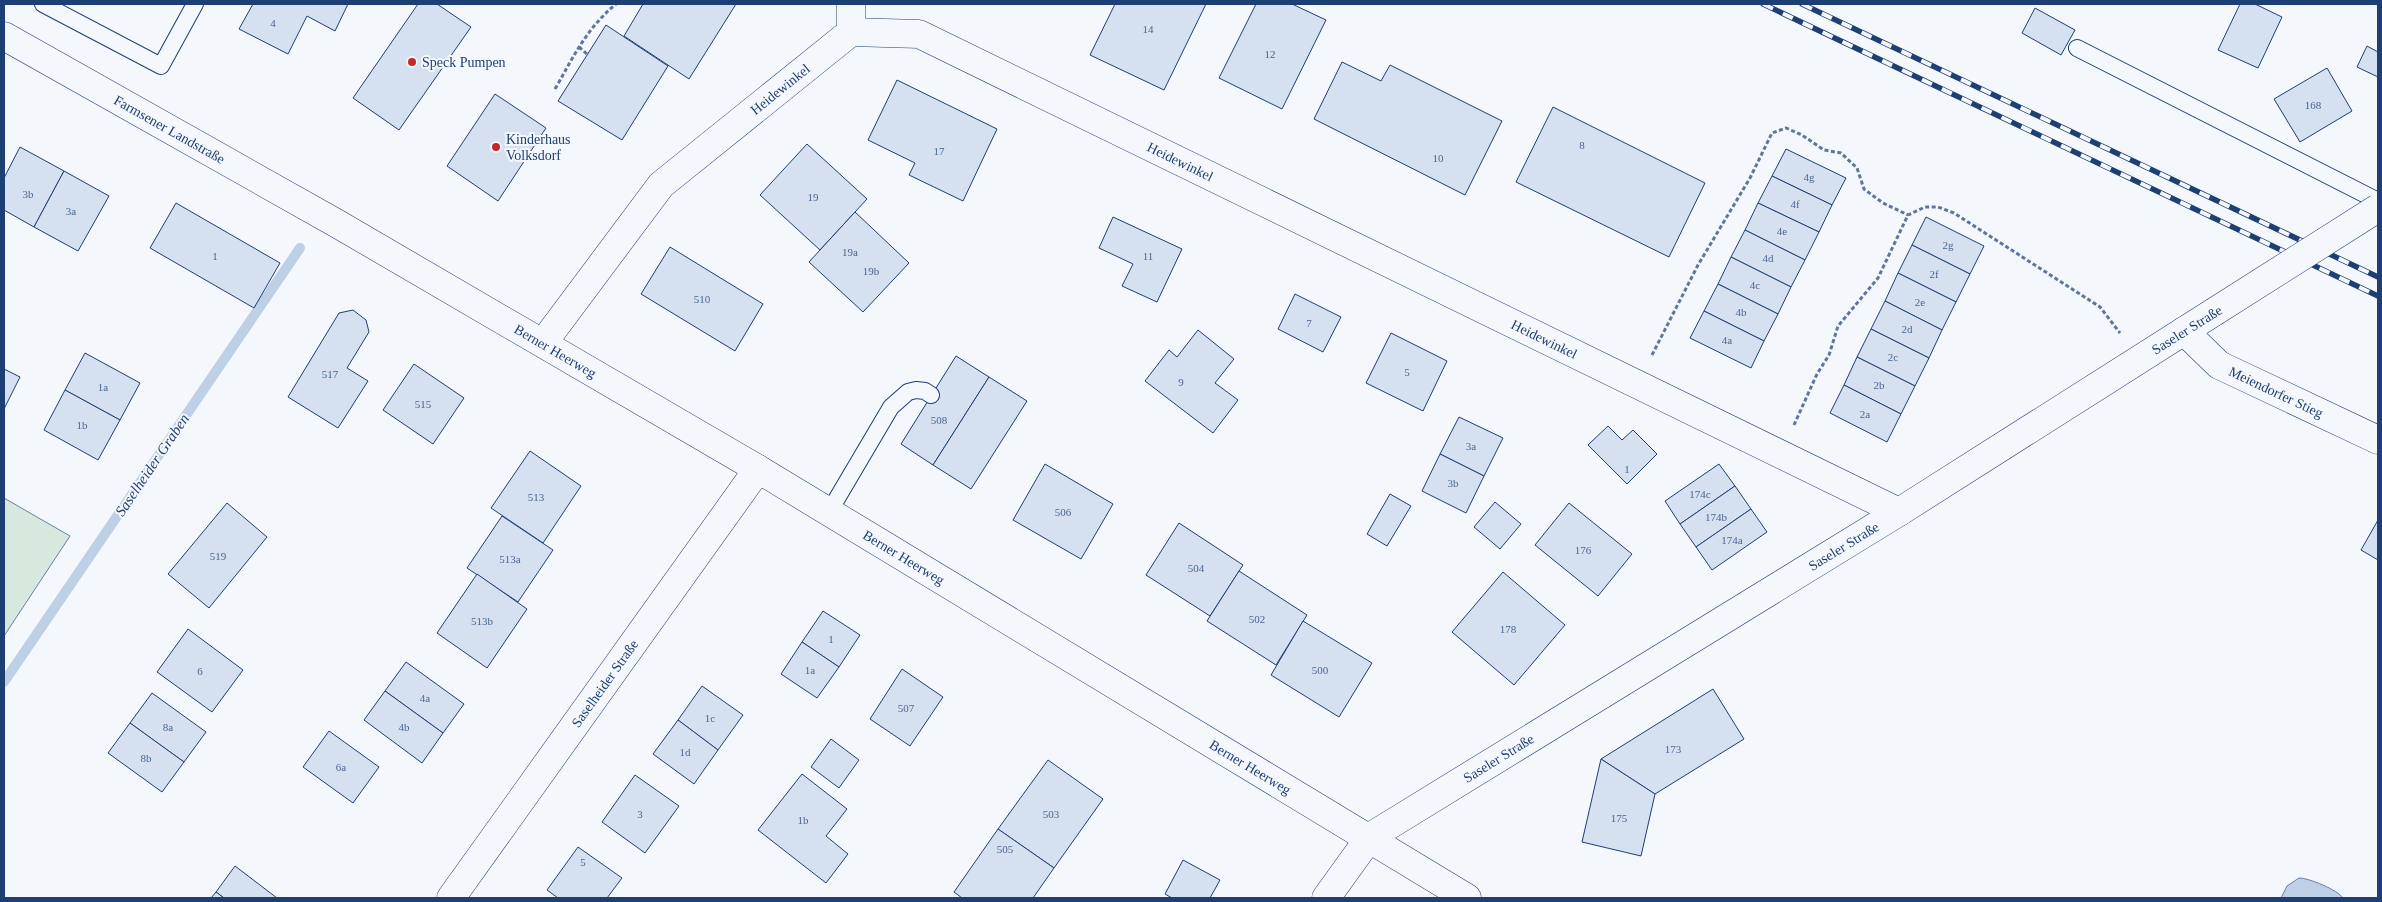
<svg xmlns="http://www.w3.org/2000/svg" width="2382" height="902" font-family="Georgia,serif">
<rect width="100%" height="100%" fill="#f4f7fb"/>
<!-- green -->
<polygon fill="#d7e8df" stroke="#687fa3" points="4,498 70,536 4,636"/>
<!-- water -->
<path fill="#bed0e5" stroke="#687fa3" d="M2299 878C2309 878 2338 890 2343 898H2281L2287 886Z"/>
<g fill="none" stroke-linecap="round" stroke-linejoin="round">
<!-- stream -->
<polyline stroke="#bed0e5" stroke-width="10" points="4,682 300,248"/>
</g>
<!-- building -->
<g fill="#d5e0f0" stroke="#1d3f73">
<polygon points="253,4 348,4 335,31 307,16 288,54 239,29"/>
<polygon points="418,4 437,4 471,27 399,130 353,98"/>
<polygon points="643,4 736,4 689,79 624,36"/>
<polygon points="1115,4 1206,4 1164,90 1090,55"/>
<polygon points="1256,4 1292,4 1326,20 1282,109 1219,78"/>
<polygon points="2240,4 2255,4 2282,17 2258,68 2218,50"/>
<polygon points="2035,8 2075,30 2061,55 2022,33"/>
<polygon points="606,25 668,66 622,140 558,101"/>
<polygon points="2367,46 2378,52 2378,77 2357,67"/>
<polygon points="1342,62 1381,81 1390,65 1502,121 1465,195 1314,119"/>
<polygon points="2327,68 2352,111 2300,142 2274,99"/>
<polygon points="897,80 997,129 963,201 909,175 915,163 868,140"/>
<polygon points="495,94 546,128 498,201 447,166"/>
<polygon points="1553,107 1705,183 1669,257 1516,182"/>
<polygon points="807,144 867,199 820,250 760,195"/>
<polygon points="20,147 64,171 34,227 4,210 4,178"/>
<polygon points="1786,149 1846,178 1832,205 1772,176"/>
<polygon points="64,171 109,196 78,251 34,227"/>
<polygon points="1772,176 1832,205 1819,232 1758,203"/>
<polygon points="176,203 280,263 254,308 150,248"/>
<polygon points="1758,203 1819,232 1805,260 1745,230"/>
<polygon points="855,212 909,263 863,312 809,262"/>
<polygon points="1113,217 1182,249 1157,302 1122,286 1133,264 1099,248"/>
<polygon points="1926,217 1984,246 1970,274 1912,245"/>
<polygon points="1745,230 1805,260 1791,287 1731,257"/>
<polygon points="1912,245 1970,274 1956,302 1898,273"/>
<polygon points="670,247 763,304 735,351 641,294"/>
<polygon points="1731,257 1791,287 1778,314 1718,284"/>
<polygon points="1898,273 1956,302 1942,330 1885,301"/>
<polygon points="1718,284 1778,314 1764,341 1704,311"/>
<polygon points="1295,294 1341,317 1323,352 1278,329"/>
<polygon points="1885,301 1942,330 1929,358 1871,329"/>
<polygon points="353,310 366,320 369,332 347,368 368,381 338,428 288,397 339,313"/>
<polygon points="1704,311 1764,341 1751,368 1690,338"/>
<polygon points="1871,329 1929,358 1915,386 1857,357"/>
<polygon points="1198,330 1234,359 1215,383 1238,400 1213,433 1145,381 1169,350 1177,357"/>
<polygon points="1391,333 1447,361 1423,411 1366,383"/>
<polygon points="85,353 140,383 120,420 65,390"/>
<polygon points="956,356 989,377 933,465 901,444"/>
<polygon points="1857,357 1915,386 1901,414 1844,385"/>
<polygon points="414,364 464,398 433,444 383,410"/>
<polygon points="4,369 20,377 4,409"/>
<polygon points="989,377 1027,401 971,489 933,465"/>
<polygon points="1844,385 1901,414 1887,442 1830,413"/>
<polygon points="65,390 120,420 98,460 44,430"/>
<polygon points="1459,417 1503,438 1484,476 1440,454"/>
<polygon points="1608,426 1622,440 1633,430 1657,454 1627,484 1588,445"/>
<polygon points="530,451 581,486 543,543 491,508"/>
<polygon points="1440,454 1484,476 1466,513 1422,491"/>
<polygon points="1045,464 1113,504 1081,559 1013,520"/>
<polygon points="1719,464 1735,486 1680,524 1665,501"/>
<polygon points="1735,486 1751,509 1696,547 1680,524"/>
<polygon points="1390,494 1411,506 1387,546 1367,534"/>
<polygon points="1495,502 1521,524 1500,549 1474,527"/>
<polygon points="227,503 267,537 209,608 168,574"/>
<polygon points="1569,503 1632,554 1598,596 1535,545"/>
<polygon points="1751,509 1767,532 1712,570 1696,547"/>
<polygon points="502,516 553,550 518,602 467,568"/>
<polygon points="2378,520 2378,560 2361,550"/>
<polygon points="1179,523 1243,565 1210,616 1146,575"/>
<polygon points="1239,571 1307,615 1276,665 1207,621"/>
<polygon points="1503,572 1565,625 1514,685 1452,632"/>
<polygon points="477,574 527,609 487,668 437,633"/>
<polygon points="823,611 860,635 839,667 802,642"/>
<polygon points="1303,621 1372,663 1339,717 1271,675"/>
<polygon points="188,629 243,670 212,712 157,672"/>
<polygon points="802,642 839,667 817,698 781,674"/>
<polygon points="406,662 464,704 443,733 385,691"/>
<polygon points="902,669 943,697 910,746 870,719"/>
<polygon points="702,686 743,715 718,750 678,720"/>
<polygon points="1713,689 1744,739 1655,794 1601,759"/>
<polygon points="385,691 443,733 422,763 364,720"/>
<polygon points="152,693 206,732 184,762 130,723"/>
<polygon points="678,720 718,750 694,784 653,754"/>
<polygon points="130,723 184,762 162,792 108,753"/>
<polygon points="329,731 379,767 353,803 303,767"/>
<polygon points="831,739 859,760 839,788 811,767"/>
<polygon points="1601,759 1655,794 1641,856 1582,842"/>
<polygon points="1048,760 1103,799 1054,868 998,829"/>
<polygon points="802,774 847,809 826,836 848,854 826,883 758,830"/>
<polygon points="635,775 679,806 645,853 602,822"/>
<polygon points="998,829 1054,868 1033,898 962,898 954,892"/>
<polygon points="578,847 622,878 607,898 558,898 547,890"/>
<polygon points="1183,860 1220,880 1210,898 1172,898 1165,894"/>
<polygon points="235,866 277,898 224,898 216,892"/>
<polygon points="216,892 224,898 211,898"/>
</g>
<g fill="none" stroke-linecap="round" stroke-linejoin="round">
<defs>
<g id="lane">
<polyline points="43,4 161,66 195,4"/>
<polyline points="2077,48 2378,201"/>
<polyline points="829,512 891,407 908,392 916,390 925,391 931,395"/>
</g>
<g id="street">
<polyline points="851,4 851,32"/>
<path id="s1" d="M2184 331 2219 365 2378 440"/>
<path id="s2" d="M543 343 661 185 851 32 919 34 1899 512"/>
<path id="s3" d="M451 898 758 469"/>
<path id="s4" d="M1326 898 1370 837 1899 512 2214 312"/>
</g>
<g id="secondary">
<path id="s5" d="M4 36 336 223 758 469 1467 898"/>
</g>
</defs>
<!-- lane casing -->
<use href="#lane" stroke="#1d3f73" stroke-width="18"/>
<!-- street casing -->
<use href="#street" stroke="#1d3f73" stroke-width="29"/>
<!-- secondary casing -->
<use href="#secondary" stroke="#1d3f73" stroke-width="29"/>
<!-- path -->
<g stroke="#5e769c" stroke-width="3" stroke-dasharray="4 2.5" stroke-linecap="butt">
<polyline points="579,47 587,54"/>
<path d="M555 89C574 56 586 29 616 4"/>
<polyline points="1652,355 1698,265 1750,178 1772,133 1786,128 1802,135 1824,150 1841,153 1857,168 1864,189 1883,203 1908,215"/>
<polyline points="1794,425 1817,374 1829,355 1838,326 1878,278 1908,215 1925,207 1938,207 1954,213 2100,307 2120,333"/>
</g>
<!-- lane -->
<use href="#lane" stroke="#f4f7fb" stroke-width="16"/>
<!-- street -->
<use href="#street" stroke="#f4f7fb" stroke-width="28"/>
<!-- secondary -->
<use href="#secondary" stroke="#f4f7fb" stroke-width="28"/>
<defs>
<g id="rail">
<polyline points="1763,4 2378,296"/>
<polyline points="1802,4 2378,277"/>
</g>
</defs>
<!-- rail casing -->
<use href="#rail" stroke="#1d3f73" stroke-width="5.5"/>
<!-- rail -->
<use href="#rail" stroke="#f4f7fb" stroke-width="4" stroke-dasharray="11" stroke-linecap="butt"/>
<defs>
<polyline id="street-bridge" points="2214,312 2378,208"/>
</defs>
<!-- street-bridge casing -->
<use href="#street-bridge" stroke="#1d3f73" stroke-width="29" stroke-linecap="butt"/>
<!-- street-bridge -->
<use href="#street-bridge" stroke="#f4f7fb" stroke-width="28"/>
</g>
<!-- markers -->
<g fill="#c62828" stroke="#f4f7fb" stroke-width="2">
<circle cx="412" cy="62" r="5"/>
<circle cx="496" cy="147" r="5"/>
</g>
<g text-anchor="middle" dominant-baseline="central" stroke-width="4" stroke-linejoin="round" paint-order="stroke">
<!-- number labels -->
<g font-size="11" fill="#4b6792">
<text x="273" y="23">4</text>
<text x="1148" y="29">14</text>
<text x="1270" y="54">12</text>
<text x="2313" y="105">168</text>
<text x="1582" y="145">8</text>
<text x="939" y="151">17</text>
<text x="1438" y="158">10</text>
<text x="1809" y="177">4g</text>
<text x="28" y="194">3b</text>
<text x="813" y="197">19</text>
<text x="1795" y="204">4f</text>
<text x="71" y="211">3a</text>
<text x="1782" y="231">4e</text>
<text x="1948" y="245">2g</text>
<text x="850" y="252">19a</text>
<text x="215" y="256">1</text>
<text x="1148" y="256">11</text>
<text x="1768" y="258">4d</text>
<text x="871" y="271">19b</text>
<text x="1934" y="274">2f</text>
<text x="1755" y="285">4c</text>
<text x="702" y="299">510</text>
<text x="1920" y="302">2e</text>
<text x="1741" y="312">4b</text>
<text x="1309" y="323">7</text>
<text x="1907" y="329">2d</text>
<text x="1727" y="340">4a</text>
<text x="1893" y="357">2c</text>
<text x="1407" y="372">5</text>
<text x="330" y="374">517</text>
<text x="1181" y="382">9</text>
<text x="1879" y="385">2b</text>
<text x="103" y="387">1a</text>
<text x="423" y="404">515</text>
<text x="1865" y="414">2a</text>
<text x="939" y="420">508</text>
<text x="82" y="425">1b</text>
<text x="1471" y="446">3a</text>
<text x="1627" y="469">1</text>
<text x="1453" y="483">3b</text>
<text x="1700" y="494">174c</text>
<text x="536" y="497">513</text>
<text x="1063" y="512">506</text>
<text x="1716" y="517">174b</text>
<text x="1732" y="540">174a</text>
<text x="1583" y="550">176</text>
<text x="218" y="556">519</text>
<text x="510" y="559">513a</text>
<text x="1196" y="568">504</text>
<text x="1257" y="619">502</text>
<text x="482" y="621">513b</text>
<text x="1508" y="629">178</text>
<text x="831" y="639">1</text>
<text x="810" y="670">1a</text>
<text x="1320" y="670">500</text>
<text x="200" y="671">6</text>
<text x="425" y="698">4a</text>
<text x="906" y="708">507</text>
<text x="710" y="718">1c</text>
<text x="168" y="727">8a</text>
<text x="404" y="727">4b</text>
<text x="1673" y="749">173</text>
<text x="685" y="752">1d</text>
<text x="146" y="758">8b</text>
<text x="341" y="767">6a</text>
<text x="640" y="814">3</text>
<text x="1051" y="814">503</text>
<text x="1619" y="818">175</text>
<text x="803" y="820">1b</text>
<text x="1005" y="849">505</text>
<text x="583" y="862">5</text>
</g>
<!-- poi labels -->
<g font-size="14" fill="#1d3f73" stroke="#f4f7fb" text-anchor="start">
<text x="422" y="62">Speck Pumpen</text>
<text x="506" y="139">Kinderhaus<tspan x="506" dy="16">Volksdorf</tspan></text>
</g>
<!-- street labels -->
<g font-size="14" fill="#1d3f73" stroke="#f4f7fb">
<text stroke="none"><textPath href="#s2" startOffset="350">Heidewinkel</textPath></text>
<text stroke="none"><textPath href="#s5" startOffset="190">Farmsener Landstraße</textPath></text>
<text stroke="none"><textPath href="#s2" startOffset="800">Heidewinkel</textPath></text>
<text transform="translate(2187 330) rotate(-32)">Saseler Straße</text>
<text stroke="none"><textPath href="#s2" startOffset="1205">Heidewinkel</textPath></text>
<text stroke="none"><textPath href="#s5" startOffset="635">Berner Heerweg</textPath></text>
<text stroke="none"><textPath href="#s1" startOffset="112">Meiendorfer Stieg</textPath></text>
<text stroke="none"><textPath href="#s4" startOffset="631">Saseler Straße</textPath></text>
<text stroke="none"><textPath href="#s5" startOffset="1040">Berner Heerweg</textPath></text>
<text stroke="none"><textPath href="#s3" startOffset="264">Saselheider Straße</textPath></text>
<text stroke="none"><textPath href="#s4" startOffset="226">Saseler Straße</textPath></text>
<text stroke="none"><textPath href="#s5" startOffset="1445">Berner Heerweg</textPath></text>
</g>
<!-- water labels -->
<g font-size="15" font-style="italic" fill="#1d3f73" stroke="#f4f7fb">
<text transform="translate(152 465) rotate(-56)">Saselheider Graben</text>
</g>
</g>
<!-- border -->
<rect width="2382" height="902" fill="none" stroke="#1d3f73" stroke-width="10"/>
</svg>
